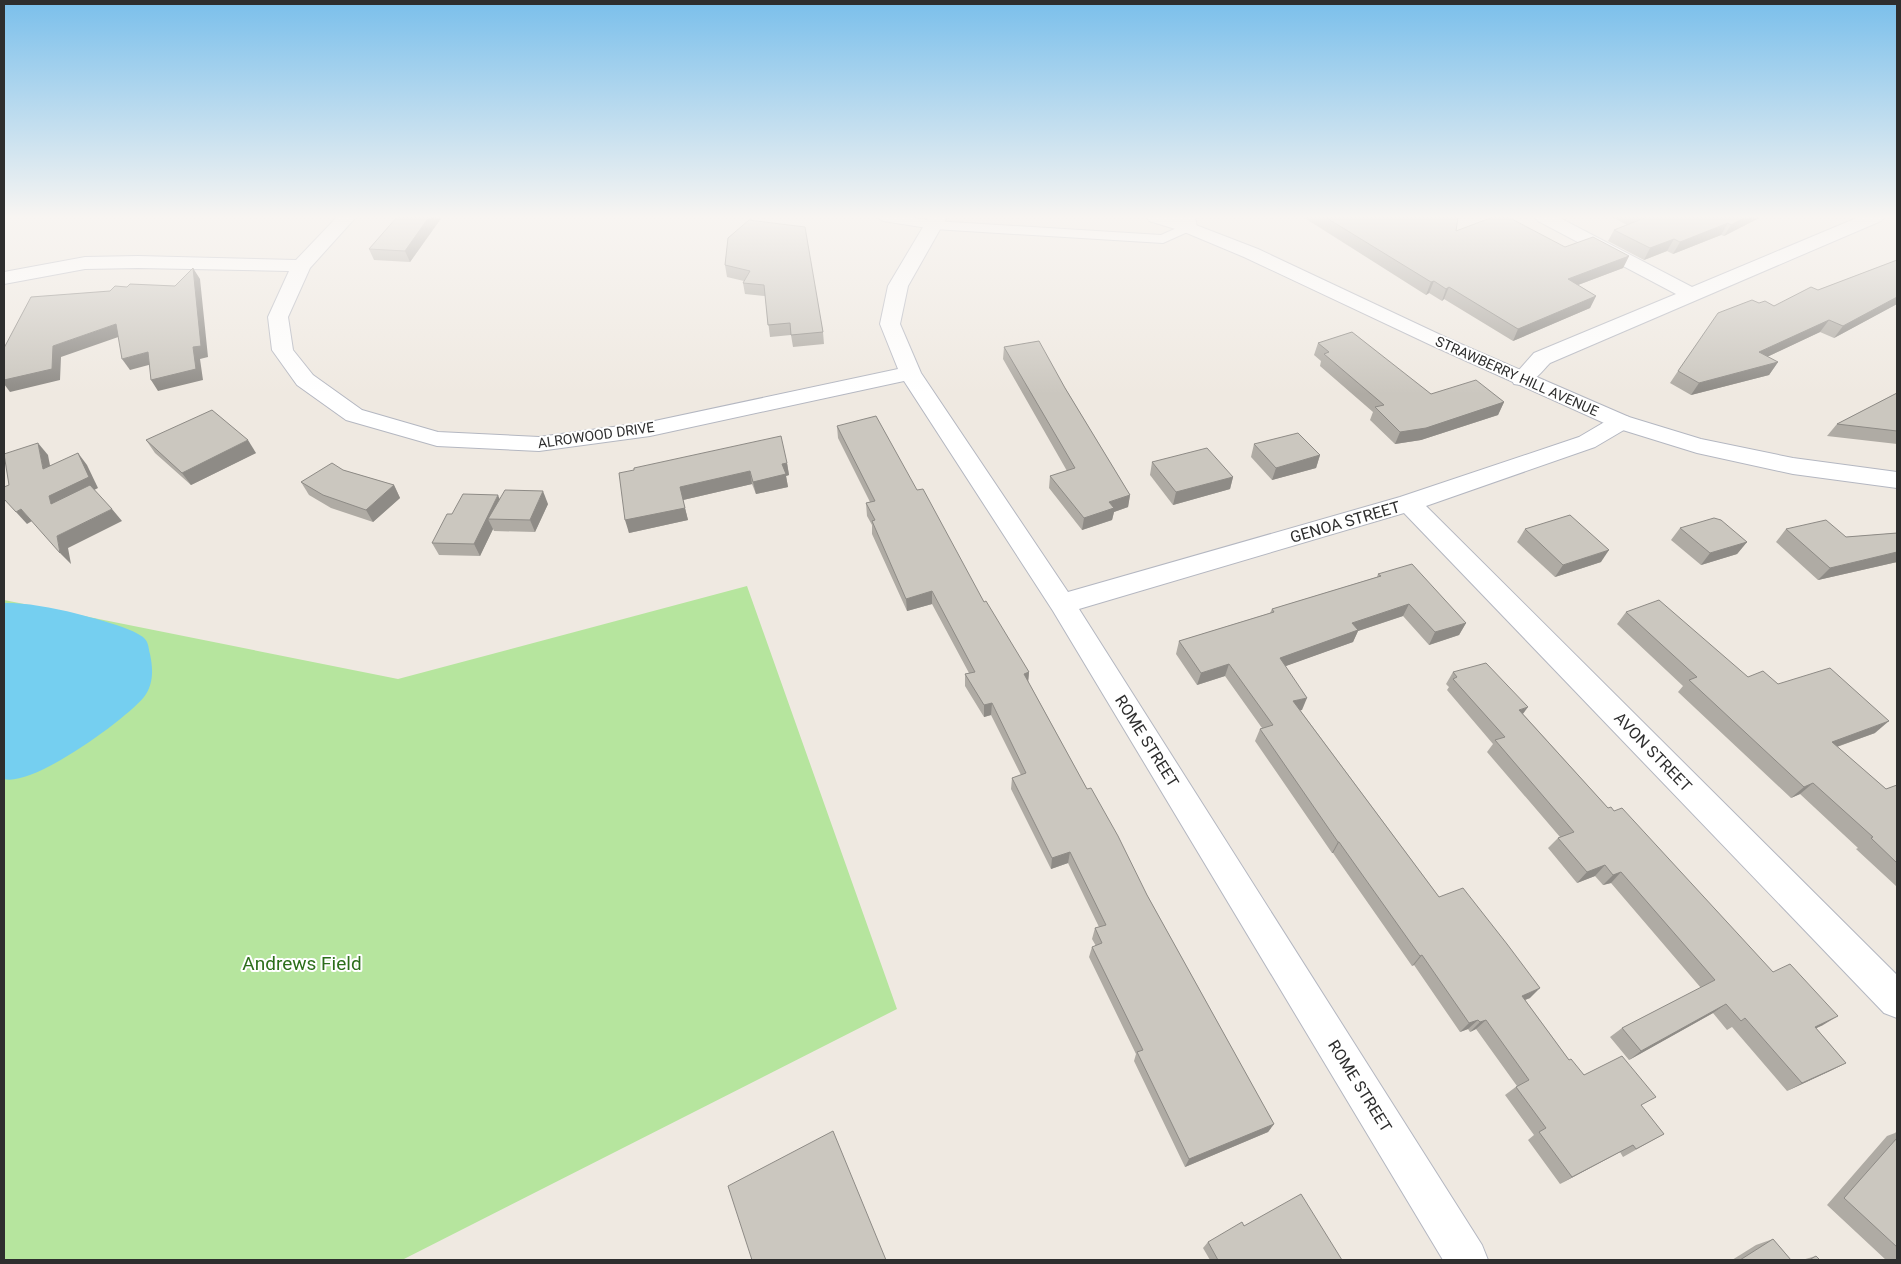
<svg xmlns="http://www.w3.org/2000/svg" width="1901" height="1264" font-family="Roboto,sans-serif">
<rect width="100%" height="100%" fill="#efe9e1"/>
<!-- green -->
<polygon fill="#b6e59e" points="747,586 897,1009 402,1260 4,1260 4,600 398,679"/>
<!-- water -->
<path fill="#75cff0" d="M4 603C31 602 74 612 100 620 113 624 132 629 143 637 149 642 148 647 150 654 153 668 154 684 144 697 125 720 33 787 4 779Z"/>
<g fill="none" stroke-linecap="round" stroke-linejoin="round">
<defs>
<polygon id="lane" points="877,217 909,217 934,221 1161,235 1188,223 1194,227 1192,230 1163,243 934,229 883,221"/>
<g id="street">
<polygon points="337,217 356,217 310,268 288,317 293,350 313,375 362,410 438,432 539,437 650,422 898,369 880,324 888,286 929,217 947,217 908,286 900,324 921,373 1068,592 1400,497 1579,437 1613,417 1621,415 1629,417 1632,422 1629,427 1595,447 1426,506 1897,975 1897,1018 1884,1013 1404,513 1079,609 1482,1245 1488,1260 1443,1260 1053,611 904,381 650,436 539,451 437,446 346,420 297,385 272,350 268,317 289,271 138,268 85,269 4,284 4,272 85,257 138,256 296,260"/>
<polygon points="1177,217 1195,217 1197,227 1194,231 1188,232 1182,231"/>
<path d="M1535 217H1558L1692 287 1859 217H1884L1881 221 1550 363C1539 374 1531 388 1514 384L1511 379 1534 353 1676 294 1538 221Z"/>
</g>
<polygon id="secondary" points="1146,217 1175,217 1258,249 1447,338 1629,417 1701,439 1793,458 1897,472 1897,488 1793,474 1697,453 1613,427 1433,346 1244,257 1182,231 1149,221"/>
</defs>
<!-- lane casing -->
<use href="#lane" stroke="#b4b7c1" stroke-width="2"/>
<!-- street casing -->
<use href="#street" stroke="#b4b7c1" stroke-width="2"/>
<!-- secondary casing -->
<use href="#secondary" stroke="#b4b7c1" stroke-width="2"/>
<!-- lane -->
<use href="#lane" fill="#fff" fill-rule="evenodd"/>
<!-- street -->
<use href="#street" fill="#fff" fill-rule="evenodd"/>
<!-- secondary -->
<use href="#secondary" fill="#fff" fill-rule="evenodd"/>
</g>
<!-- wall -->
<g fill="#afaba4">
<polygon points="397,217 442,217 410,262 374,260 369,249"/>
<polygon points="1303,217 1458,217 1456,231 1565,247 1629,256 1623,268 1578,285 1596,296 1590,308 1513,341 1444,299 1442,301 1429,293 1426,295"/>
<polygon points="1612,217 1761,217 1724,236 1721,235 1673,254 1667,251 1644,260 1608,241 1614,230 1627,225"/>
<polygon points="728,238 823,332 824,344 793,347 791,335 770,337 765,296 745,294 743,283 744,281 727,277 725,265"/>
<polygon points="1897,260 1897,304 1834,338 1820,332 1767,357 1778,362 1769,375 1691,395 1670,383 1678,371 1759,303 1774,306 1818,290"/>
<polygon points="1318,343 1431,394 1504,402 1498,415 1421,440 1395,444 1370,420 1373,412 1320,366 1321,361 1314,355"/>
<polygon points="1004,347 1065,388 1130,495 1128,507 1114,512 1112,520 1082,530 1049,488 1050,476 1067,471 1003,359"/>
<polygon points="1897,393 1897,444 1827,436 1837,424"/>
<polygon points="837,426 917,490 984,602 1029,672 1028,681 1087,789 1147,895 1274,1124 1268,1132 1185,1167 1134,1061 1136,1054 1089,957 1092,947 1096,946 1092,939 1095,928 1099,927 1068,863 1051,869 1011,789 1012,778 1021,775 991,715 984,717 965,686 965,674 969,673 932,604 907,611 872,534 872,525 867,516 866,503 870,502 838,438"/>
<polygon points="146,440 256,453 191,485 155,453"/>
<polygon points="1254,444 1320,455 1316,468 1272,480 1251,457"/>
<polygon points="1152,462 1233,477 1230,489 1173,505 1150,475"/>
<polygon points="787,463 789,475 786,476 788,487 756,494 752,484 683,500 688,520 629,533 619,473"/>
<polygon points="343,470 394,485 400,498 373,522 331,508 309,495 301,482"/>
<polygon points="500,499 548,504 535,532 494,531 493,529 480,556 439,555 432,543 452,514"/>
<polygon points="1680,528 1747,542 1737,554 1701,565 1671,540"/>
<polygon points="1525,529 1601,562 1555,577 1517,542"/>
<polygon points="1786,529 1846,537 1897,533 1897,562 1818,580 1776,542"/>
<polygon points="1378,574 1466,623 1459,635 1429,645 1403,616 1358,631 1353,642 1285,666 1302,710 1300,710 1439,897 1530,998 1525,1000 1569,1060 1584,1075 1641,1106 1664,1134 1623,1157 1620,1152 1560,1184 1528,1140 1534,1135 1505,1095 1517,1086 1476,1029 1470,1032 1468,1029 1460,1032 1414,965 1412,966 1333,853 1332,853 1255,741 1260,729 1262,728 1225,676 1197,685 1176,654 1179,641 1270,613 1272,609 1377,577"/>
<polygon points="1626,612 1748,677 1778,684 1875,733 1837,747 1886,789 1897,785 1897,886 1896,886 1856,849 1858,848 1800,794 1791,798 1678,692 1683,686 1617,624"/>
<polygon points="1453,672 1523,714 1608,808 1823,1025 1816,1028 1846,1063 1830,1071 1787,1091 1732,1027 1727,1030 1713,1013 1629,1060 1610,1037 1622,1028 1701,988 1611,883 1603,885 1595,876 1577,883 1548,848 1558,838 1560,837 1487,752 1493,744 1447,690 1449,687 1446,684"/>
<polygon points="1897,1131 1897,1260 1886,1260 1827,1205 1887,1136 1895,1133"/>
<polygon points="1244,1226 1342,1260 1210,1260 1203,1248 1208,1242"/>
<polygon points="1773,1239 1791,1260 1732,1260 1756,1245"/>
<polygon points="1816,1256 1820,1260 1802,1260"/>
</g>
<!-- shaded-wall -->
<g fill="#8e8b86">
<polygon points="429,217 442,217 410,262 405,251"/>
<polygon points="1745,217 1761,217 1724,236 1731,225"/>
<polygon points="1728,223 1721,235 1673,254 1680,242"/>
<polygon points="1674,239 1667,251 1644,260 1650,248"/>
<polygon points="1629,256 1623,268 1562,291 1568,279"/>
<polygon points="193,268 200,279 208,357 200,359 203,380 158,391 151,380 193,347"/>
<polygon points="1434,281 1429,293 1426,295 1431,282"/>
<polygon points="1449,287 1444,299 1442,301 1446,289"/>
<polygon points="1596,296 1590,308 1513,341 1518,329"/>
<polygon points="1897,297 1897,304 1834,338 1843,326"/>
<polygon points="1829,320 1820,332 1750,365 1759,352"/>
<polygon points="116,324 124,335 61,357 60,380 10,392 4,384 4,380 53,346"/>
<polygon points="148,352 156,363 130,370 122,359"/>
<polygon points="1778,362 1769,375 1691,395 1699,383"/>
<polygon points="1504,402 1498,415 1421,440 1395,444 1400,432"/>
<polygon points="248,440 256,453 191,485 182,473"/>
<polygon points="38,443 48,455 53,481 43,469"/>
<polygon points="78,453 87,465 98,488 59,508 51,504 49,496"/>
<polygon points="1320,455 1316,468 1272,480 1276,468"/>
<polygon points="787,463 789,475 786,476 788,487 756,494 753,482 782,464"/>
<polygon points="750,471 752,484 683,500 688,520 629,533 625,520 680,487"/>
<polygon points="1233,477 1230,489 1173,505 1176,492"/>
<polygon points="394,485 400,498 373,522 366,510"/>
<polygon points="543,491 548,504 535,532 530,520"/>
<polygon points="498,495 503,507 488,519 493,529 480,556 474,544"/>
<polygon points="1130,495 1128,507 1114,512 1112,520 1082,530 1084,518 1109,502"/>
<polygon points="21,509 32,521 27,524 16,512"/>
<polygon points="112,509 122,521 68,548 71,564 60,553 57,536"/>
<polygon points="1747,542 1737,554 1701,565 1710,553"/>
<polygon points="1609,550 1601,562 1555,577 1563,565"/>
<polygon points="1897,552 1897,562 1818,580 1830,568"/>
<polygon points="932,591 932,604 907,611 906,599"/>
<polygon points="1409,604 1403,616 1358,631 1353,642 1275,670 1280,658 1352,623"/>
<polygon points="1466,623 1459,635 1429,645 1435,632"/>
<polygon points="1229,664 1225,676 1197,685 1201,673"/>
<polygon points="1029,672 1028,684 1024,674"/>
<polygon points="1307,698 1302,710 1288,713 1293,701"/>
<polygon points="992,703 991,715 984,717 984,705"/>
<polygon points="1528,707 1520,718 1519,710"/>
<polygon points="1889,721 1875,733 1819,753 1832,742"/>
<polygon points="1813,783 1800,794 1791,798 1804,787"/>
<polygon points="1338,842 1339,842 1333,853 1332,853"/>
<polygon points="1070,852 1068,863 1051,869 1052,858"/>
<polygon points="1605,865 1595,876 1577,883 1587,872"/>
<polygon points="1621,872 1611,883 1603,885 1613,875"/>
<polygon points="1422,955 1414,965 1412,966 1420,956"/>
<polygon points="1540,988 1530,998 1512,1005 1522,996"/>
<polygon points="1726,1004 1713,1013 1629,1060 1641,1051"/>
<polygon points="1838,1016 1823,1025 1800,1036 1815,1027"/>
<polygon points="1478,1020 1468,1029 1460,1032 1469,1023"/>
<polygon points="1486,1020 1476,1029 1470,1032 1480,1022"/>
<polygon points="1846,1063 1830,1071 1787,1091 1802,1083"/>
<polygon points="1274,1124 1268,1132 1185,1167 1189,1159"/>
<polygon points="1633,1145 1620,1152 1560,1184 1572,1177"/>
</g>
<!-- building -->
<g fill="#cbc7bf" stroke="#8e8b86">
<polygon points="397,217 429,217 405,251 369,249"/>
<polygon points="1325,217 1458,217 1456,231 1493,217 1508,217 1565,247 1593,237 1629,256 1568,279 1596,296 1518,329 1449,287 1446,289 1434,281 1431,282"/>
<polygon points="1642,217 1745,217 1731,225 1728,223 1680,242 1674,239 1650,248 1614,230 1644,218"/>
<polygon points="749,220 805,227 823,332 791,335 790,323 768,325 764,285 743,283 750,271 725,265 728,238"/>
<polygon points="1897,260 1897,297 1843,326 1829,320 1759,352 1778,362 1699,383 1678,371 1718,313 1752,300 1759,303 1765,301 1774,306 1811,287 1818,290"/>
<polygon points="193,268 201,346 193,347 196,369 151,380 148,352 122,359 116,324 53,346 52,369 4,380 4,348 31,297 110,291 115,286 127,287 130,284 175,286"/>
<polygon points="1352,332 1431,394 1476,380 1504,402 1426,428 1400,432 1375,407 1384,405 1324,354 1329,352 1318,343"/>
<polygon points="1039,341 1065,388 1130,495 1109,502 1114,508 1084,518 1050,476 1075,468 1004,347"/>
<polygon points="1897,393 1897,431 1837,424"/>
<polygon points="212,410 248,440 182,473 146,440"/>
<polygon points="876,416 917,490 923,489 984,602 986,601 1029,672 1024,674 1087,789 1091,788 1118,836 1147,895 1274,1124 1189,1159 1137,1052 1143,1050 1092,947 1102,943 1095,928 1106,925 1070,852 1052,858 1012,778 1026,773 992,703 984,705 965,674 975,672 932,591 906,599 872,521 875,520 866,503 875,501 837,426"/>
<polygon points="1298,433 1320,455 1276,468 1254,444"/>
<polygon points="781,436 787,463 782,464 786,474 753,482 750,471 680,487 685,508 625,520 619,473 634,470 634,468"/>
<polygon points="38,443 43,469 78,453 89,477 49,496 51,504 90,485 112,509 57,536 60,553 21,509 16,512 4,499 4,487 9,485 4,454"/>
<polygon points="1207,448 1233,477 1176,492 1152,462"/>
<polygon points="332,463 343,470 394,485 366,510 323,495 301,482"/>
<polygon points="505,490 543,491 530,520 488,519"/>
<polygon points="463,494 498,495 474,544 432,543 447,514 452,514"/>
<polygon points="1570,515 1609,550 1563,565 1525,529"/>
<polygon points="1714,518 1721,520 1747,542 1710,553 1680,528"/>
<polygon points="1826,520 1846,537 1897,533 1897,552 1830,568 1786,529"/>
<polygon points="1412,564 1466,623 1435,632 1409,604 1352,623 1358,630 1280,658 1307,698 1293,701 1439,897 1463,888 1507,944 1540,988 1522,996 1569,1060 1571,1059 1584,1075 1622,1056 1656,1097 1641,1105 1664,1134 1636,1149 1633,1145 1572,1177 1539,1132 1546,1128 1516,1087 1529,1080 1486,1020 1480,1022 1478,1020 1469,1023 1422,955 1420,956 1339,842 1338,842 1260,729 1273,725 1229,664 1201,673 1179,641 1274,612 1272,609 1381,576 1378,574"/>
<polygon points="1659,600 1748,677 1763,671 1778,684 1830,668 1889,721 1832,742 1886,789 1897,785 1897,863 1871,838 1873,837 1813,783 1804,787 1689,680 1697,677 1626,612"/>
<polygon points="1486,663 1528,707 1519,710 1608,808 1611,807 1614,811 1622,808 1773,972 1790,964 1838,1016 1815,1027 1846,1063 1802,1083 1745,1018 1741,1021 1726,1004 1641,1051 1622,1028 1715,980 1621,872 1613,875 1605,865 1587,872 1558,838 1574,832 1495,740 1505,737 1453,679 1457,677 1453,672"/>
<polygon points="833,1131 886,1260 752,1260 728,1186"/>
<polygon points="1897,1138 1897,1247 1844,1198"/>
<polygon points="1301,1194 1342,1260 1218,1260 1208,1242 1242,1222 1244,1226"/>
<polygon points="1773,1239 1791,1260 1740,1260"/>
<polygon points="1816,1256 1820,1260 1809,1260"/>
</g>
<!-- sky -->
<linearGradient id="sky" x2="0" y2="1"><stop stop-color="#7abfeb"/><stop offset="0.55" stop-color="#f8f5f2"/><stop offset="1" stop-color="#f8f5f2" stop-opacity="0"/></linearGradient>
<rect width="1901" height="394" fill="url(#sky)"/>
<g text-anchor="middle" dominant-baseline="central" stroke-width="4" stroke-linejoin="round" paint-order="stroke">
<!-- far-street labels -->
<g font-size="14" fill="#2e2e2e" stroke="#fff">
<text transform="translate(1517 376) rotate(24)">STRAWBERRY HILL AVENUE</text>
<text transform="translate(596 435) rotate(-8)">ALROWOOD DRIVE</text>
</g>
<!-- street labels -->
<g font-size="16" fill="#2e2e2e" stroke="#fff">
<text transform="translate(1345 522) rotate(-16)">GENOA STREET</text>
<text transform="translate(1147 741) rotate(58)">ROME STREET</text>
<text transform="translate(1653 752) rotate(46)">AVON STREET</text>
<text transform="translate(1360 1086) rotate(58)">ROME STREET</text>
</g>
<!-- near-park labels -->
<g font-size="19" fill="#2c6e1b" stroke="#fff">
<text x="302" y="963">Andrews Field</text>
</g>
</g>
<!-- border -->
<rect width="1901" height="1264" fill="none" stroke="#2e2e2e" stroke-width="10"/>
</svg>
